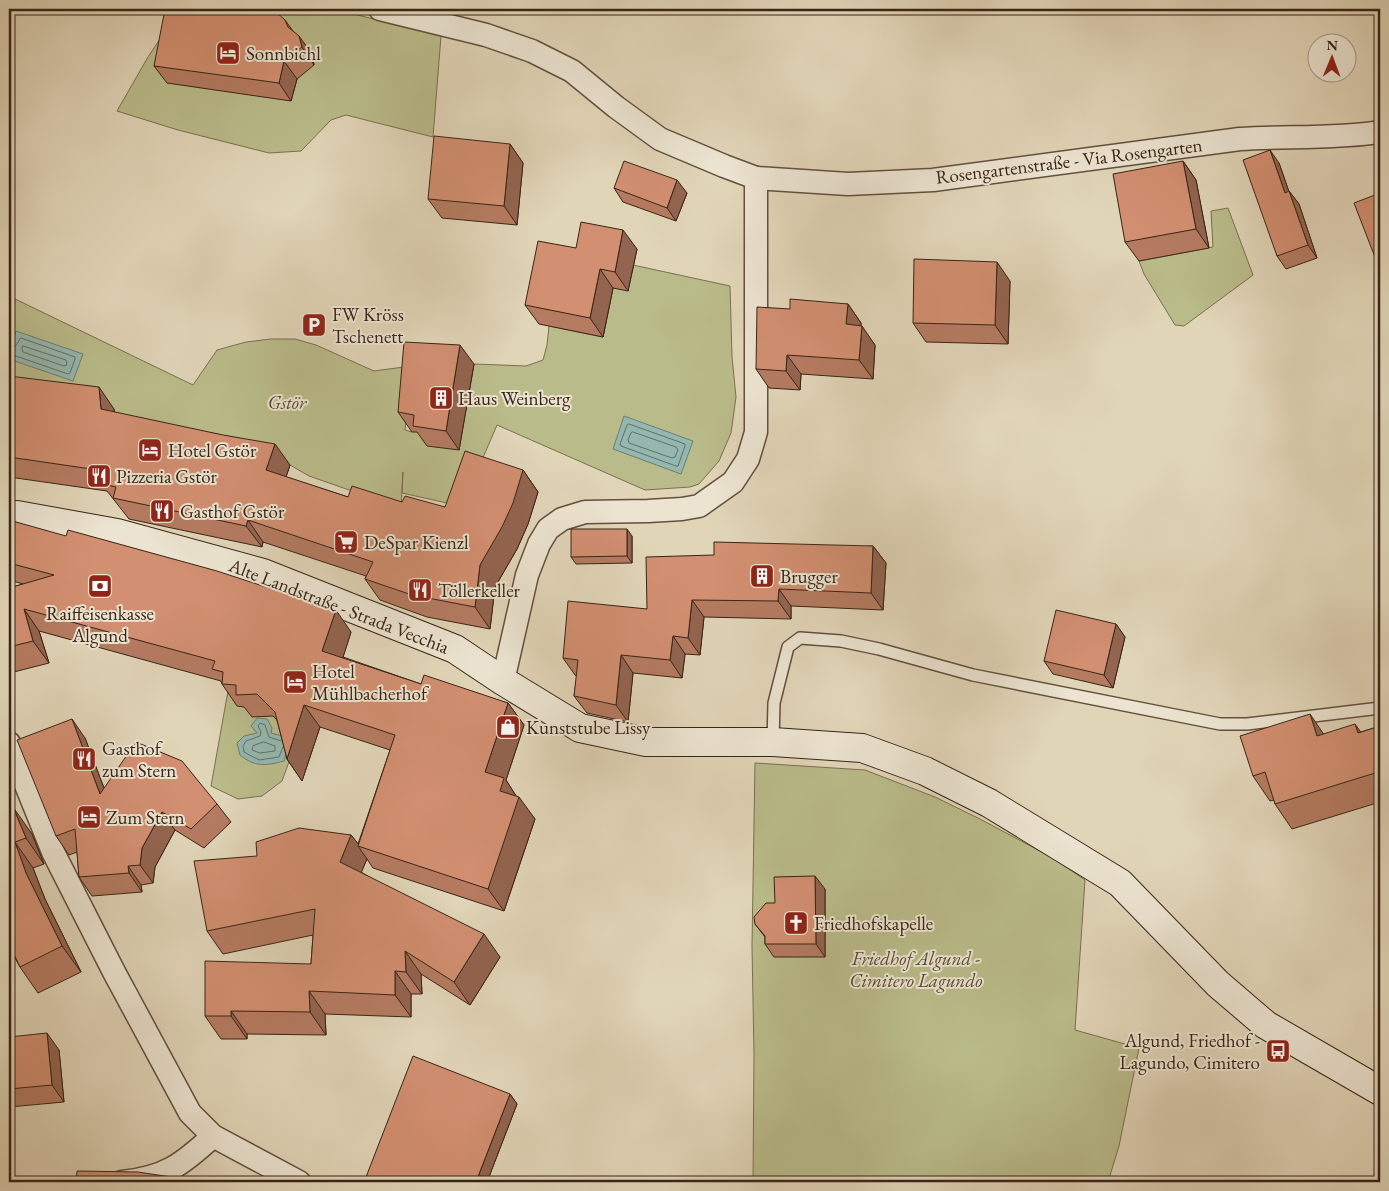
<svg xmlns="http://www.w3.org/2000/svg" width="1389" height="1191" font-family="'EB Garamond',serif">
<rect width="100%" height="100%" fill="#e1d5b8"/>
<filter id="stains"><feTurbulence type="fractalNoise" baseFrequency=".004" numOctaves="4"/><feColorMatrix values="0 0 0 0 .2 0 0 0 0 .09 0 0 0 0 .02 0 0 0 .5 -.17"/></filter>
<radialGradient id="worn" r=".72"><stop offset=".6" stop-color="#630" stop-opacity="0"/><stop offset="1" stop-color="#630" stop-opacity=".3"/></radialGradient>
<!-- green -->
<g fill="#babb8a" stroke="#797050">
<polygon points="180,9 334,9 441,36 433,137 346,115 331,120 301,151 269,153 178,130 117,111 148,57"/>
<polygon points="1228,208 1253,275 1184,326 1175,325 1144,274 1139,261 1213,247 1211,211"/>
<polygon points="633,265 730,286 732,357 736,397 731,433 719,461 699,484 690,487 645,490 497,425 482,460 456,505 402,493 403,472 401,508 309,476 290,465 9,396 9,305 13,298 193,385 217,350 246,342 271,339 295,339 316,345 374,371 411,366 405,430 412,432 474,364 526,366 543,360 547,345 549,326 603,337 613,288"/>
<polygon points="228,691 252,708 273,716 290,734 294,748 282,781 262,796 238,799 211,786"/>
<polygon points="755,763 865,770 935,797 980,819 1053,858 1085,880 1075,1030 1139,1048 1119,1146 1108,1182 753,1182 754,1054 752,946"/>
</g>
<!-- water -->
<g fill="#94b8b0" stroke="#6f7d72">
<polygon points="16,331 83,354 73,381 9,359 9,353"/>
<polygon points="624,416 693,441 681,474 613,449"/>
<path d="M257 718 267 719 272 728 271 733 286 737 288 746 284 761C265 766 255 767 240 755L237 743 244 736 257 733 251 726Z"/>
</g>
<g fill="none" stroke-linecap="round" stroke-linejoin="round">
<!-- shore -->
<g stroke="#666e63" stroke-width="1">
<polygon points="21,338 75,357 75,359 70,373 68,374 13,355 12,352"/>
<polygon points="23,346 66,360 67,365 64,366 23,352 22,349"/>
<polygon points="629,424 685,444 685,446 678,466 676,466 621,446 620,444 627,425"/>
<polygon points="633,432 676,447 678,450 675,457 672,458 629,443 628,440 631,433"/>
<polyline points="281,741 269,737 265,725 260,723 258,726 261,732 260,736 246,741 243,746 244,752 259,760 279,757 283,747"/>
<polygon points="264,742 275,746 275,751 260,753 252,750 253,746"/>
</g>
<defs>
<polyline id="service" points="773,742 774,703 788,647 800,638 841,641 879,649 973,675 1220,724 1247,724 1380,708"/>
<g id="minor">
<polyline points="380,9 486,35 532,51 572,71 616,107 660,139 724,166 756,178 756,432 748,459 733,482 699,506 682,509 648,511 585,512 562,519 548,529 539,544 527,575 503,681"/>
<path d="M756 178 848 184 933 180 1240 139C1287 136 1334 139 1380 132"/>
<polyline points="9,743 53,852 114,972 190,1113 213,1136 299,1182"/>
<path d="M122 1182C165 1178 183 1164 213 1136"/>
</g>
<polyline id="secondary" points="9,515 17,515 117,533 263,573 455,649 503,681 580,728 646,742 773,742 862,748 925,771 989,803 1120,883 1218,984 1266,1025 1380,1091"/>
</defs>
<!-- service casing -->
<use href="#service" stroke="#62503e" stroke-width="14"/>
<!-- minor casing -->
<use href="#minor" stroke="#62503e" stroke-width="25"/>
<!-- secondary casing -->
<use href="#secondary" stroke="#382416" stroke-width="30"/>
<!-- service -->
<use href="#service" stroke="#ece4d1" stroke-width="11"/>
<!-- minor -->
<use href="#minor" stroke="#ece4d1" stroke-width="22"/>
<!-- secondary -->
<use href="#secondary" stroke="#ece4d1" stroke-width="28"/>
</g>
<!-- wall -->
<g fill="#b57b61" stroke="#382416">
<polygon points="285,20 293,31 312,54 314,65 297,79 291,101 167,83 154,66"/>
<polygon points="510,144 523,163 517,225 442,218 428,199"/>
<polygon points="1183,161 1196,180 1209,248 1139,261 1125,242"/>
<polygon points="1279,163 1289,192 1289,191 1299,204 1317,258 1286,269 1277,256"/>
<polygon points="614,188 687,193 676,221 623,202"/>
<polygon points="576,248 637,249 628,291 613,288 603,337 539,324 525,305"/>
<polygon points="1010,281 1008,344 926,342 913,323"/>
<polygon points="848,304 861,323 861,326 875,345 873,379 801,374 800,390 769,388 756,369 790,309"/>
<polygon points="474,364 459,450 427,446 417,432 412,432 398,412"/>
<polygon points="9,376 114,409 114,412 290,465 286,477 348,497 445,507 523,470 538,492 528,524 517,549 495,587 490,629 427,617 380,600 365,579 366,576 263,542 262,547 129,519 107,491 9,477"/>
<polygon points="9,520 351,632 343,657 421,684 508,703 524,725 506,780 516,796 535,819 504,911 373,868 367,859 361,872 500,957 470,1005 421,974 422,994 411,994 411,1017 325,1014 326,1035 247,1034 247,1039 221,1039 205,1016 311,964 313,935 223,954 207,931 257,856 351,835 358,844 390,750 320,727 302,781 287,759 277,720 273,716 252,717 244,707 237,706 222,684 221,681 39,631 49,663 10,673 9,671 9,588 23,584 9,580"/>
<polygon points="632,536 632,563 576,564 571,557"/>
<polygon points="873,546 886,563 883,610 791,606 791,619 704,617 700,655 685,654 682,678 633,673 628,722 587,713 574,696 577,676 575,675 563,658 647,609 714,555"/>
<polygon points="1116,624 1125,637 1113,688 1053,674 1044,661"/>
<polygon points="1380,726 1380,802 1292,829 1275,804 1274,800 1270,801 1253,776 1324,734 1361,732"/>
<polygon points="85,738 104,788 217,804 231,822 204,848 175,830 155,867 153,883 141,885 142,892 92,896 79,877 77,852 69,855 56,836"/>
<polygon points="9,809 32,834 44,864 33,868 45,899 81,972 38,993 20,967 15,958 9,970"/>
<polygon points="825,889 825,957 774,957 765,944 765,937 755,924 775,903"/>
<polygon points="9,1037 59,1050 64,1102 9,1107"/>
<polygon points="510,1094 517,1104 487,1182 370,1182 366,1177"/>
</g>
<!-- shaded-wall -->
<g fill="#93644f" stroke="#382416">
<polygon points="299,36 312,54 314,65 302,47"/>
<polygon points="284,61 297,79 291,101 279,83"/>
<polygon points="510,144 523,163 517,225 504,206"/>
<polygon points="1270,150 1279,163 1294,206 1285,193"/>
<polygon points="1183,161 1196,180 1209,248 1196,229"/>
<polygon points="677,180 687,193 676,221 667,208"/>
<polygon points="1289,191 1299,204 1317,258 1308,245"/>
<polygon points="623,230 637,249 628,291 615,272"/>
<polygon points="997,262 1010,281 1008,344 995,325"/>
<polygon points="600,269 613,288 603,337 590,318"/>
<polygon points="848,304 861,323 860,344 846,324"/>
<polygon points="862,326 875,345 873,379 859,360"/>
<polygon points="460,345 474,364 459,450 446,431"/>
<polygon points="787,355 801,374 800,390 786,371"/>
<polygon points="99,387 114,409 116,430 101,409"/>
<polygon points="275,444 290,465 281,492 266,470"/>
<polygon points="523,470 538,492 528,524 517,549 495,587 490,629 475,607 480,565"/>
<polygon points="248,520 263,542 262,547 246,526"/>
<polygon points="627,529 632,536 632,563 627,556"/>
<polygon points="873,546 886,563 883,610 871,593"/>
<polygon points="779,589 791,606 791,619 778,601"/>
<polygon points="692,600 704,617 700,655 688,638"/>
<polygon points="24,609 39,631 49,663 33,641"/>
<polygon points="336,610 351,632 338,673 322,651"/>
<polygon points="1116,624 1125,637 1113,688 1104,675"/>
<polygon points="673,636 685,654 682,678 670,660"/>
<polygon points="621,655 633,673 628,722 616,705"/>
<polygon points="508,703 524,725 506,780 518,799 519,797 535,819 504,911 488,889 485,772"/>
<polygon points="304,705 320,727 302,781 287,759"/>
<polygon points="1310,714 1327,739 1317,736"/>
<polygon points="72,719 85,738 113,812 100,794"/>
<polygon points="1355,724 1373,749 1358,733"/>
<polygon points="13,807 32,834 44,864 26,838"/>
<polygon points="162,812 175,830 155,867 153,883 140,865 142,848"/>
<polygon points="351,835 360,846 358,846 367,859 356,885 340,862"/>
<polygon points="15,842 33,868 45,899 81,972 62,946 26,873"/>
<polygon points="128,866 141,885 142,892 129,873"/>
<polygon points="815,876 825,889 825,957 816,944"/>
<polygon points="484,934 500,957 470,1005 454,982"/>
<polygon points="9,939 18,952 9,970"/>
<polygon points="405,951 421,974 422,994 406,972"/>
<polygon points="395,971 411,994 411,1017 395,995"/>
<polygon points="309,991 325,1014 326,1035 310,1012"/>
<polygon points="231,1011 247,1034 247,1039 231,1016"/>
<polygon points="47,1033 59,1050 64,1102 52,1085"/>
<polygon points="510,1094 517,1104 487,1182 476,1182"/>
</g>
<!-- building -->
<g fill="#d28f71" stroke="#382416">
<polygon points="165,9 266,9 274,10 285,20 288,27 299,36 302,47 284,61 279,83 154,66"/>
<polygon points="434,136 510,144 504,206 428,199"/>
<polygon points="1270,150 1285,193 1289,191 1308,245 1277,256 1243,160"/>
<polygon points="1380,159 1380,167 1378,160"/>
<polygon points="624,161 677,180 667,208 614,188"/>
<polygon points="1183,161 1196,229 1125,242 1113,174"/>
<polygon points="1380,193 1380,264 1378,265 1354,203"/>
<polygon points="581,222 623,230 615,272 600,269 590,318 525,305 538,241 576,248"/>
<polygon points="914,259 997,262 995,325 913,323"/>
<polygon points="790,299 848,304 846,324 862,326 859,360 787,355 786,371 756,369 757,307 790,309"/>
<polygon points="404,342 460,345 446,431 413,426 414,415 398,412"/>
<polygon points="9,376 99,387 101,409 223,435 275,444 266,470 348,497 352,486 402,502 405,496 445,507 465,451 523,470 513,503 502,527 480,565 475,607 412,595 365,579 373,562 248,520 246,526 113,498 116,487 102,484 105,471 9,457"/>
<polygon points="9,520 66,536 68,530 217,571 336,610 322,651 421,684 424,675 508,703 485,772 504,778 500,791 519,797 488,889 358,846 395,735 304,705 287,759 275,712 257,694 236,695 236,685 222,684 223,672 212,669 215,661 24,609 33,641 9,647 9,588 54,575 9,563"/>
<polygon points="571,529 627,529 627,556 571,557"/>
<polygon points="714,542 873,546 871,593 779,589 778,601 692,600 688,638 673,636 670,660 621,655 616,705 574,696 578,660 563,658 568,601 647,609 646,557 714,555"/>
<polygon points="1056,610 1116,624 1104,675 1044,661"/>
<polygon points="1310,714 1317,736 1355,724 1358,733 1380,726 1380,789 1375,773 1275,804 1265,772 1253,776 1240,736"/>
<polygon points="72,719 100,794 136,742 182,761 217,804 191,829 162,812 142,848 140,865 128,866 129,873 79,877 75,829 56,836 17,740"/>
<polygon points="13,807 26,838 15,842 26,873 62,946 20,967 9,944 9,809"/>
<polygon points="299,828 351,835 340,862 484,934 454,982 405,951 406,972 395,971 395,995 309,991 310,1012 231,1011 231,1016 205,1016 205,961 311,964 315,909 207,931 194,861 257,856 256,842"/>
<polygon points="815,876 816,944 765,944 765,936 755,924 754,917 766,903 775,903 774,877"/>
<polygon points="47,1033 52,1085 9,1089 9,1037"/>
<polygon points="413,1056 510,1094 476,1182 381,1182 366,1177"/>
<polygon points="77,1171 138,1172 204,1182 76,1182"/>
</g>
<!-- icons -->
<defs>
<symbol id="hotel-square" viewBox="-11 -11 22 22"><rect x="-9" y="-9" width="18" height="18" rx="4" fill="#8f2418" stroke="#ece4d1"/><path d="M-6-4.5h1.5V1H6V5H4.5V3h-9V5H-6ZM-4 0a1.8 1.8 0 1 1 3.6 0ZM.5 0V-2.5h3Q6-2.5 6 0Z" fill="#fff"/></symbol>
<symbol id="parking-square" viewBox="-11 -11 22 22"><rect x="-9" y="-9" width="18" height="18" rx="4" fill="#8f2418" stroke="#ece4d1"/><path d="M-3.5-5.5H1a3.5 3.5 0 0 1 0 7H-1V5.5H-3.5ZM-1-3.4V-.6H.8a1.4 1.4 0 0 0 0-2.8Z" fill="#fff"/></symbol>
<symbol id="building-square" viewBox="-11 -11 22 22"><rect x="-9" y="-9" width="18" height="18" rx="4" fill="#8f2418" stroke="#ece4d1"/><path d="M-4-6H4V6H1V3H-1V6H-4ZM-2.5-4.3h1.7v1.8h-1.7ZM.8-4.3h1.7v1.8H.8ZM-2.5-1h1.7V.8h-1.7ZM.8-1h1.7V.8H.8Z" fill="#fff"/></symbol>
<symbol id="restaurant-square" viewBox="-11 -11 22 22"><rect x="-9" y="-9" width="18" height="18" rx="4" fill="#8f2418" stroke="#ece4d1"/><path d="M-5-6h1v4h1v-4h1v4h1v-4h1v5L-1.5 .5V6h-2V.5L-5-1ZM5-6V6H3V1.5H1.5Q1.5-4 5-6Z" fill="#fff"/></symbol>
<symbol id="supermarket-square" viewBox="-11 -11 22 22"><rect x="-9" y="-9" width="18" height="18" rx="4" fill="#8f2418" stroke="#ece4d1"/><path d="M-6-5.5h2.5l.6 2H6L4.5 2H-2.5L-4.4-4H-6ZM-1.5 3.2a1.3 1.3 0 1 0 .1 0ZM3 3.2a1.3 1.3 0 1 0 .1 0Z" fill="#fff"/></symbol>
<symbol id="bank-square" viewBox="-11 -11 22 22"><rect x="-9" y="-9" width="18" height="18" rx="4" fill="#8f2418" stroke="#ece4d1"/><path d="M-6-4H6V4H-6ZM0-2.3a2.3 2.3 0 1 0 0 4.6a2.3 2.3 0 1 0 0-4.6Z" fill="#fff"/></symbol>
<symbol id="shop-square" viewBox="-11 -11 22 22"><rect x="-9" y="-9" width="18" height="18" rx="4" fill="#8f2418" stroke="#ece4d1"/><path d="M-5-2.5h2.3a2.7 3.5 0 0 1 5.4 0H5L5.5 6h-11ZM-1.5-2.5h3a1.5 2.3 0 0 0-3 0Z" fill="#fff"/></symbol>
<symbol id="church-square" viewBox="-11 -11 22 22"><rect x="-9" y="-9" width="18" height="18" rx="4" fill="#8f2418" stroke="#ece4d1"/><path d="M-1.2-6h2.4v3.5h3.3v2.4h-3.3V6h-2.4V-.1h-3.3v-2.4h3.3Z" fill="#fff"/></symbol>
<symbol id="bus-square" viewBox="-11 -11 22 22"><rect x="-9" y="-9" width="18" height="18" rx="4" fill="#8f2418" stroke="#ece4d1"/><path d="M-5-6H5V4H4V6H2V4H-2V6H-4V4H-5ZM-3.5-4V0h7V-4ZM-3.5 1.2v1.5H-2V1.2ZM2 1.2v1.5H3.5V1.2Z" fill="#fff"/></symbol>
</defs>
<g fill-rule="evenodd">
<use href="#hotel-square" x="214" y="39" width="28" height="28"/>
<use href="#parking-square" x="300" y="311" width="28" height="28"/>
<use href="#building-square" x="427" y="384" width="28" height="28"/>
<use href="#hotel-square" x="136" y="436" width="28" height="28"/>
<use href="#restaurant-square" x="85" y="462" width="28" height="28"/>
<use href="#restaurant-square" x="148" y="497" width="28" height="28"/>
<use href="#supermarket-square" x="332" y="528" width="28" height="28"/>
<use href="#building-square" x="748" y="562" width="28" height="28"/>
<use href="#bank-square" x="86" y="572" width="28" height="28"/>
<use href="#restaurant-square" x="406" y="576" width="28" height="28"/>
<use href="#hotel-square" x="281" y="668" width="28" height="28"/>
<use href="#shop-square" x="494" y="713" width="28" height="28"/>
<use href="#restaurant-square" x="70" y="745" width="28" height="28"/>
<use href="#hotel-square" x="75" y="803" width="28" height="28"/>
<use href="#church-square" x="782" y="909" width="28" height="28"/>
<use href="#bus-square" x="1264" y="1037" width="28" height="28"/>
</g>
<g text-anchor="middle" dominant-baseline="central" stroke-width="4" stroke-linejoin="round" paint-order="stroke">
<!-- poi labels -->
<g font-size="19" fill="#382416" stroke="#ece4d1" text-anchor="start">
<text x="246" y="53">Sonnbichl</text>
<text x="332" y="314">FW Kröss<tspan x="332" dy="22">Tschenett</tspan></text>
<text x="458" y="398">Haus Weinberg</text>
<text x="168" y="450">Hotel Gstör</text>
<text x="116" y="476">Pizzeria Gstör</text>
<text x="180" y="511">Gasthof Gstör</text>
<text x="364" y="542">DeSpar Kienzl</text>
<text x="780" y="576">Brugger</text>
<text x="438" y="590">Töllerkeller</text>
<text x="100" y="613" text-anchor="middle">Raiffeisenkasse<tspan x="100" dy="22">Algund</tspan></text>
<text x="312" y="671">Hotel<tspan x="312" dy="22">Mühlbacherhof</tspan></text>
<text x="526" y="727">Kunststube Lissy</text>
<text x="102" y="748">Gasthof<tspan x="102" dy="22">zum Stern</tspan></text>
<text x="106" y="817">Zum Stern</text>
<text x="814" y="923">Friedhofskapelle</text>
<text x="1260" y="1040" text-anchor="end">Algund, Friedhof -<tspan x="1260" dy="22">Lagundo, Cimitero</tspan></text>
</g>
<!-- street labels -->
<g font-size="19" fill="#382416" stroke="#ece4d1">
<text transform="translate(1069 161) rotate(-7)">Rosengartenstraße - Via Rosengarten</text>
<text transform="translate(339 606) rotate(21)">Alte Landstraße - Strada Vecchia</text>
</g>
<!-- park labels -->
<g font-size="19" font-style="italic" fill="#584a33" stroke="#ece4d1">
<text x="287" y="402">Gstör</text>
<text x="916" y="958">Friedhof Algund -<tspan x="916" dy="22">Cimitero Lagundo</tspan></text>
</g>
</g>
<!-- margin -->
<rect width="1389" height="1191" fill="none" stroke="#e1d5b8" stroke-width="30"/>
<rect x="10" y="10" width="1369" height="1171" fill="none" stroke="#382416" stroke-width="2.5"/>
<rect x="15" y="15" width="1359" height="1161" fill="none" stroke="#382416"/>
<!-- north arrow -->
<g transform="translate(1332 58) rotate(1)"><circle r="24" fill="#ece4d1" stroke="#a49786"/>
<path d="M0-4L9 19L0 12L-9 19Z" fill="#8f2418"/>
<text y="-8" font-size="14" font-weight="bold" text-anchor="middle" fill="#382416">N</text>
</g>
<rect width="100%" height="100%" filter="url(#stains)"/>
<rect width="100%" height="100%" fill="url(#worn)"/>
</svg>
